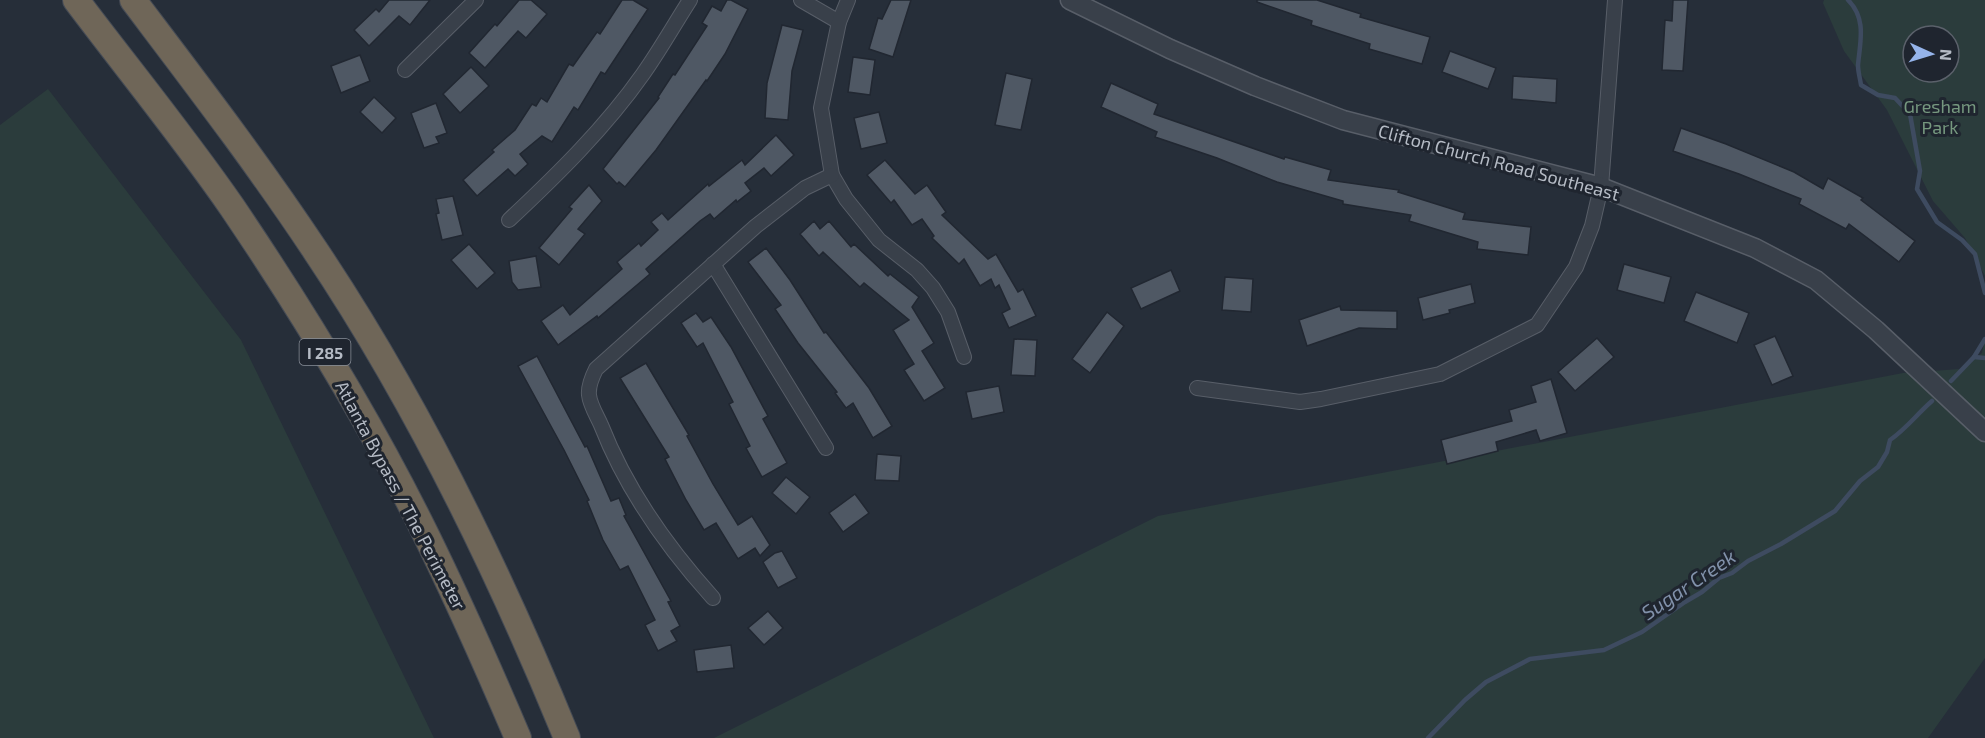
<svg xmlns="http://www.w3.org/2000/svg" width="1985" height="738" font-family="'Exo 2',sans-serif">
<rect width="100%" height="100%" fill="#262e39"/>
<!-- green -->
<g fill="#2b3c3c" fill-rule="evenodd">
<path d="M1824 0H1985V276L1965 238 1933 201 1887 110 1844 51 1823 3ZM1913 36H1949V72H1913Z"/>
<polygon points="48,89 241,340 434,738 0,738 0,125"/>
<polygon points="1985,338 1985,658 1928,738 714,738 1158,516 1903,373 1960,369 1982,353"/>
</g>
<g fill="none" stroke-linecap="round" stroke-linejoin="round">
<!-- stream -->
<g stroke="#3e4b60" stroke-width="4.5">
<path d="M1848 0C1867 19 1860 42 1858 65 1858 72 1860 78 1861 85L1878 95 1895 98 1910 114 1920 171 1917 189 1937 222 1962 240 1975 254 1985 293"/>
<polyline points="1974,357 1985,358"/>
<polyline points="1951,381 1974,357 1985,339"/>
<path d="M1428 738 1465 700 1486 682 1530 659 1604 650 1642 632 1685 602 1702 592 1719 578 1732 573 1748 561 1781 544 1835 511 1860 481 1878 467 1887 452 1890 440C1906 429 1917 414 1932 401"/>
</g>
</g>
<!-- building -->
<g fill="#4f5864" stroke="#212731" stroke-width="1.5">
<polygon points="389,0 430,0 410,25 399,16 369,46 354,30 376,9 379,12"/>
<polygon points="519,0 531,0 547,14 526,38 518,31 485,68 469,53 495,24 497,26"/>
<polygon points="622,0 633,0 648,9 605,74 601,72 578,110 574,107 552,142 542,136 520,154 528,164 515,176 508,169 477,196 463,180 494,152 492,150 515,130 532,104 536,106 541,98 547,102 569,64 573,66 597,32 600,34"/>
<polygon points="727,0 731,0 748,9 725,54 707,81 706,80 656,150 625,187 619,182 617,184 603,169 659,98 658,97 673,74 675,75 707,26 702,23 712,6 721,11"/>
<polygon points="891,0 911,0 893,57 869,49 878,18 882,19"/>
<polygon points="1257,0 1317,0 1361,14 1360,17 1430,37 1422,64 1369,49 1370,44 1311,25 1312,21 1257,2"/>
<polygon points="1673,0 1688,0 1683,71 1662,70 1665,20 1672,21"/>
<polygon points="782,25 803,30 792,71 788,120 765,118 767,83"/>
<polygon points="1450,51 1496,68 1488,89 1442,72"/>
<polygon points="360,55 370,81 341,93 331,66"/>
<polygon points="853,57 875,60 870,95 848,92"/>
<polygon points="471,67 489,86 460,113 443,94"/>
<polygon points="1006,73 1032,79 1021,130 995,125"/>
<polygon points="1513,76 1557,79 1556,103 1512,99"/>
<polygon points="1111,83 1158,104 1154,114 1284,159 1285,157 1331,170 1328,180 1399,190 1398,192 1465,213 1463,219 1531,227 1528,255 1477,249 1478,242 1409,221 1411,215 1343,204 1343,201 1277,182 1217,158 1155,137 1157,132 1101,107"/>
<polygon points="374,97 396,118 382,133 360,112"/>
<polygon points="436,103 447,133 436,137 439,143 424,148 411,113"/>
<polygon points="879,112 887,143 861,149 854,118"/>
<polygon points="1681,128 1726,144 1794,172 1823,189 1828,178 1863,198 1861,200 1915,241 1899,262 1849,224 1846,229 1799,204 1801,199 1739,174 1673,151"/>
<polygon points="776,135 794,155 771,176 764,168 745,183 751,191 737,202 736,200 714,219 710,214 700,221 646,269 650,274 598,318 597,316 558,345 541,321 563,305 570,315 622,269 617,262 639,243 641,246 658,230 651,222 662,213 668,220 708,184 709,186 742,160 745,165"/>
<polygon points="885,160 915,194 927,185 946,212 942,215 988,259 996,254 1018,292 1023,289 1036,316 1009,328 1002,313 1010,309 999,285 995,288 991,279 980,286 964,259 959,264 932,238 934,236 922,219 912,225 894,200 891,203 867,175"/>
<polygon points="589,185 602,201 578,229 585,234 559,265 539,248 572,209 569,207"/>
<polygon points="453,196 463,235 442,240 436,214 439,213 436,199"/>
<polygon points="814,221 820,229 829,221 851,247 854,244 888,276 890,274 919,297 912,307 934,343 922,351 945,388 924,401 904,370 914,364 893,330 909,320 864,283 860,287 823,252 819,256 800,234"/>
<polygon points="469,244 495,273 477,289 451,260"/>
<polygon points="766,248 790,280 824,333 826,332 869,388 892,426 873,438 853,403 846,408 835,393 837,392 798,343 775,309 781,305 748,262"/>
<polygon points="536,256 541,287 518,290 512,282 509,261"/>
<polygon points="1624,264 1671,277 1664,303 1617,290"/>
<polygon points="1171,270 1180,291 1141,309 1131,288"/>
<polygon points="1225,277 1253,279 1251,312 1222,310"/>
<polygon points="1471,284 1475,303 1449,310 1450,313 1423,320 1418,298"/>
<polygon points="1696,292 1749,313 1737,343 1684,321"/>
<polygon points="1340,306 1341,310 1397,311 1397,329 1359,328 1307,346 1299,320"/>
<polygon points="1107,312 1124,326 1090,373 1072,359"/>
<polygon points="696,313 703,322 711,317 731,347 768,416 763,419 787,463 762,477 746,448 750,446 729,404 733,402 703,343 697,347 681,323"/>
<polygon points="1775,336 1793,376 1772,385 1754,345"/>
<polygon points="1597,338 1614,357 1575,391 1558,372"/>
<polygon points="1014,339 1037,340 1035,376 1011,375"/>
<polygon points="537,356 585,447 587,446 611,501 619,498 626,515 624,516 671,601 668,602 680,626 671,631 677,641 658,651 645,625 655,620 628,566 620,570 603,540 587,501 589,500 564,450 518,366"/>
<polygon points="646,363 689,435 687,436 713,484 738,525 752,516 770,545 760,556 755,548 738,559 716,523 704,530 686,500 665,459 669,457 620,378"/>
<polygon points="1551,379 1567,433 1540,441 1536,430 1496,442 1498,451 1447,464 1441,440 1512,421 1509,410 1536,402 1531,386"/>
<polygon points="999,386 1004,412 972,419 966,392"/>
<polygon points="877,454 901,456 899,481 875,480"/>
<polygon points="786,477 810,497 796,514 772,493"/>
<polygon points="855,494 869,513 843,532 829,513"/>
<polygon points="782,551 797,578 778,588 763,562 775,553"/>
<polygon points="768,611 783,628 764,645 748,628"/>
<polygon points="731,645 734,668 697,672 694,650"/>
</g>
<g fill="none" stroke-linecap="round" stroke-linejoin="round">
<defs>
<g id="minor">
<polyline points="801,0 839,22"/>
<polyline points="848,0 839,22 821,108 832,175 846,199 879,240 917,270 933,288 948,312 964,357"/>
<polyline points="405,70 476,0"/>
<path d="M509 220C557 175 605 128 643 74 660 50 674 25 690 0"/>
<polyline points="713,264 826,448"/>
<polyline points="1197,388 1300,402 1321,399 1440,374 1537,325 1576,267 1592,226 1601,187 1615,0"/>
<path d="M713 598C667 547 626 489 601 425 597 416 590 405 589 395 588 386 592 377 596 369L756 226 805 188 832 175"/>
</g>
<polyline id="tertiary" points="1070,0 1170,49 1255,86 1343,120 1601,187 1755,248 1816,280 1876,330 1985,432"/>
<g id="motorway">
<path d="M76 0C128 69 183 136 232 207 303 312 370 421 426 535 459 602 489 670 518 738"/>
<path d="M133 0C195 82 258 164 315 250 417 402 498 569 567 738"/>
</g>
</defs>
<!-- minor casing -->
<use href="#minor" stroke="#585e68" stroke-width="16"/>
<!-- tertiary casing -->
<use href="#tertiary" stroke="#585e68" stroke-width="21"/>
<!-- motorway casing -->
<use href="#motorway" stroke="#454b55" stroke-width="28"/>
<!-- minor -->
<use href="#minor" stroke="#39404a" stroke-width="14"/>
<!-- tertiary -->
<use href="#tertiary" stroke="#39404a" stroke-width="18"/>
<!-- motorway -->
<use href="#motorway" stroke="#6f6658" stroke-width="26"/>
</g>
<g text-anchor="middle" dominant-baseline="central" stroke-width="6" stroke-linejoin="round" paint-order="stroke">
<!-- shield labels -->
<rect fill="#1f252f" stroke="#888e98" stroke-width="1.5" x="299.5" y="339" width="51" height="26" rx="4.5"/>
<g font-size="16" font-weight="bold" fill="#b5bbc5">
<text x="325" y="352">I 285</text>
</g>
<!-- park labels -->
<g font-size="18" fill="#76987f" stroke="#1f252f">
<text x="1940" y="106">Gresham<tspan x="1940" dy="21">Park</tspan></text>
</g>
<!-- street labels -->
<g font-size="18" fill="#b5bbc5" stroke="#1f252f">
<text transform="translate(1499 162) rotate(15)">Clifton Church Road Southeast</text>
<text transform="translate(401 495) rotate(62)">Atlanta Bypass / The Perimeter</text>
</g>
<!-- water labels -->
<g font-size="20" font-style="italic" fill="#8191aa" stroke="#1f252f">
<text transform="translate(1688 584) rotate(-34)">Sugar Creek</text>
</g>
</g>
<!-- north arrow -->
<g transform="translate(1931 54) rotate(94)"><circle r="28" fill="#1f252f" stroke="#5b616b" stroke-width="1.5"/>
<path d="M0-4.5L10 22L0 15L-10 22Z" fill="#95b4ea"/>
<text y="-9" font-size="16" font-weight="bold" text-anchor="middle" fill="#b5bbc5">N</text>
</g>
</svg>
